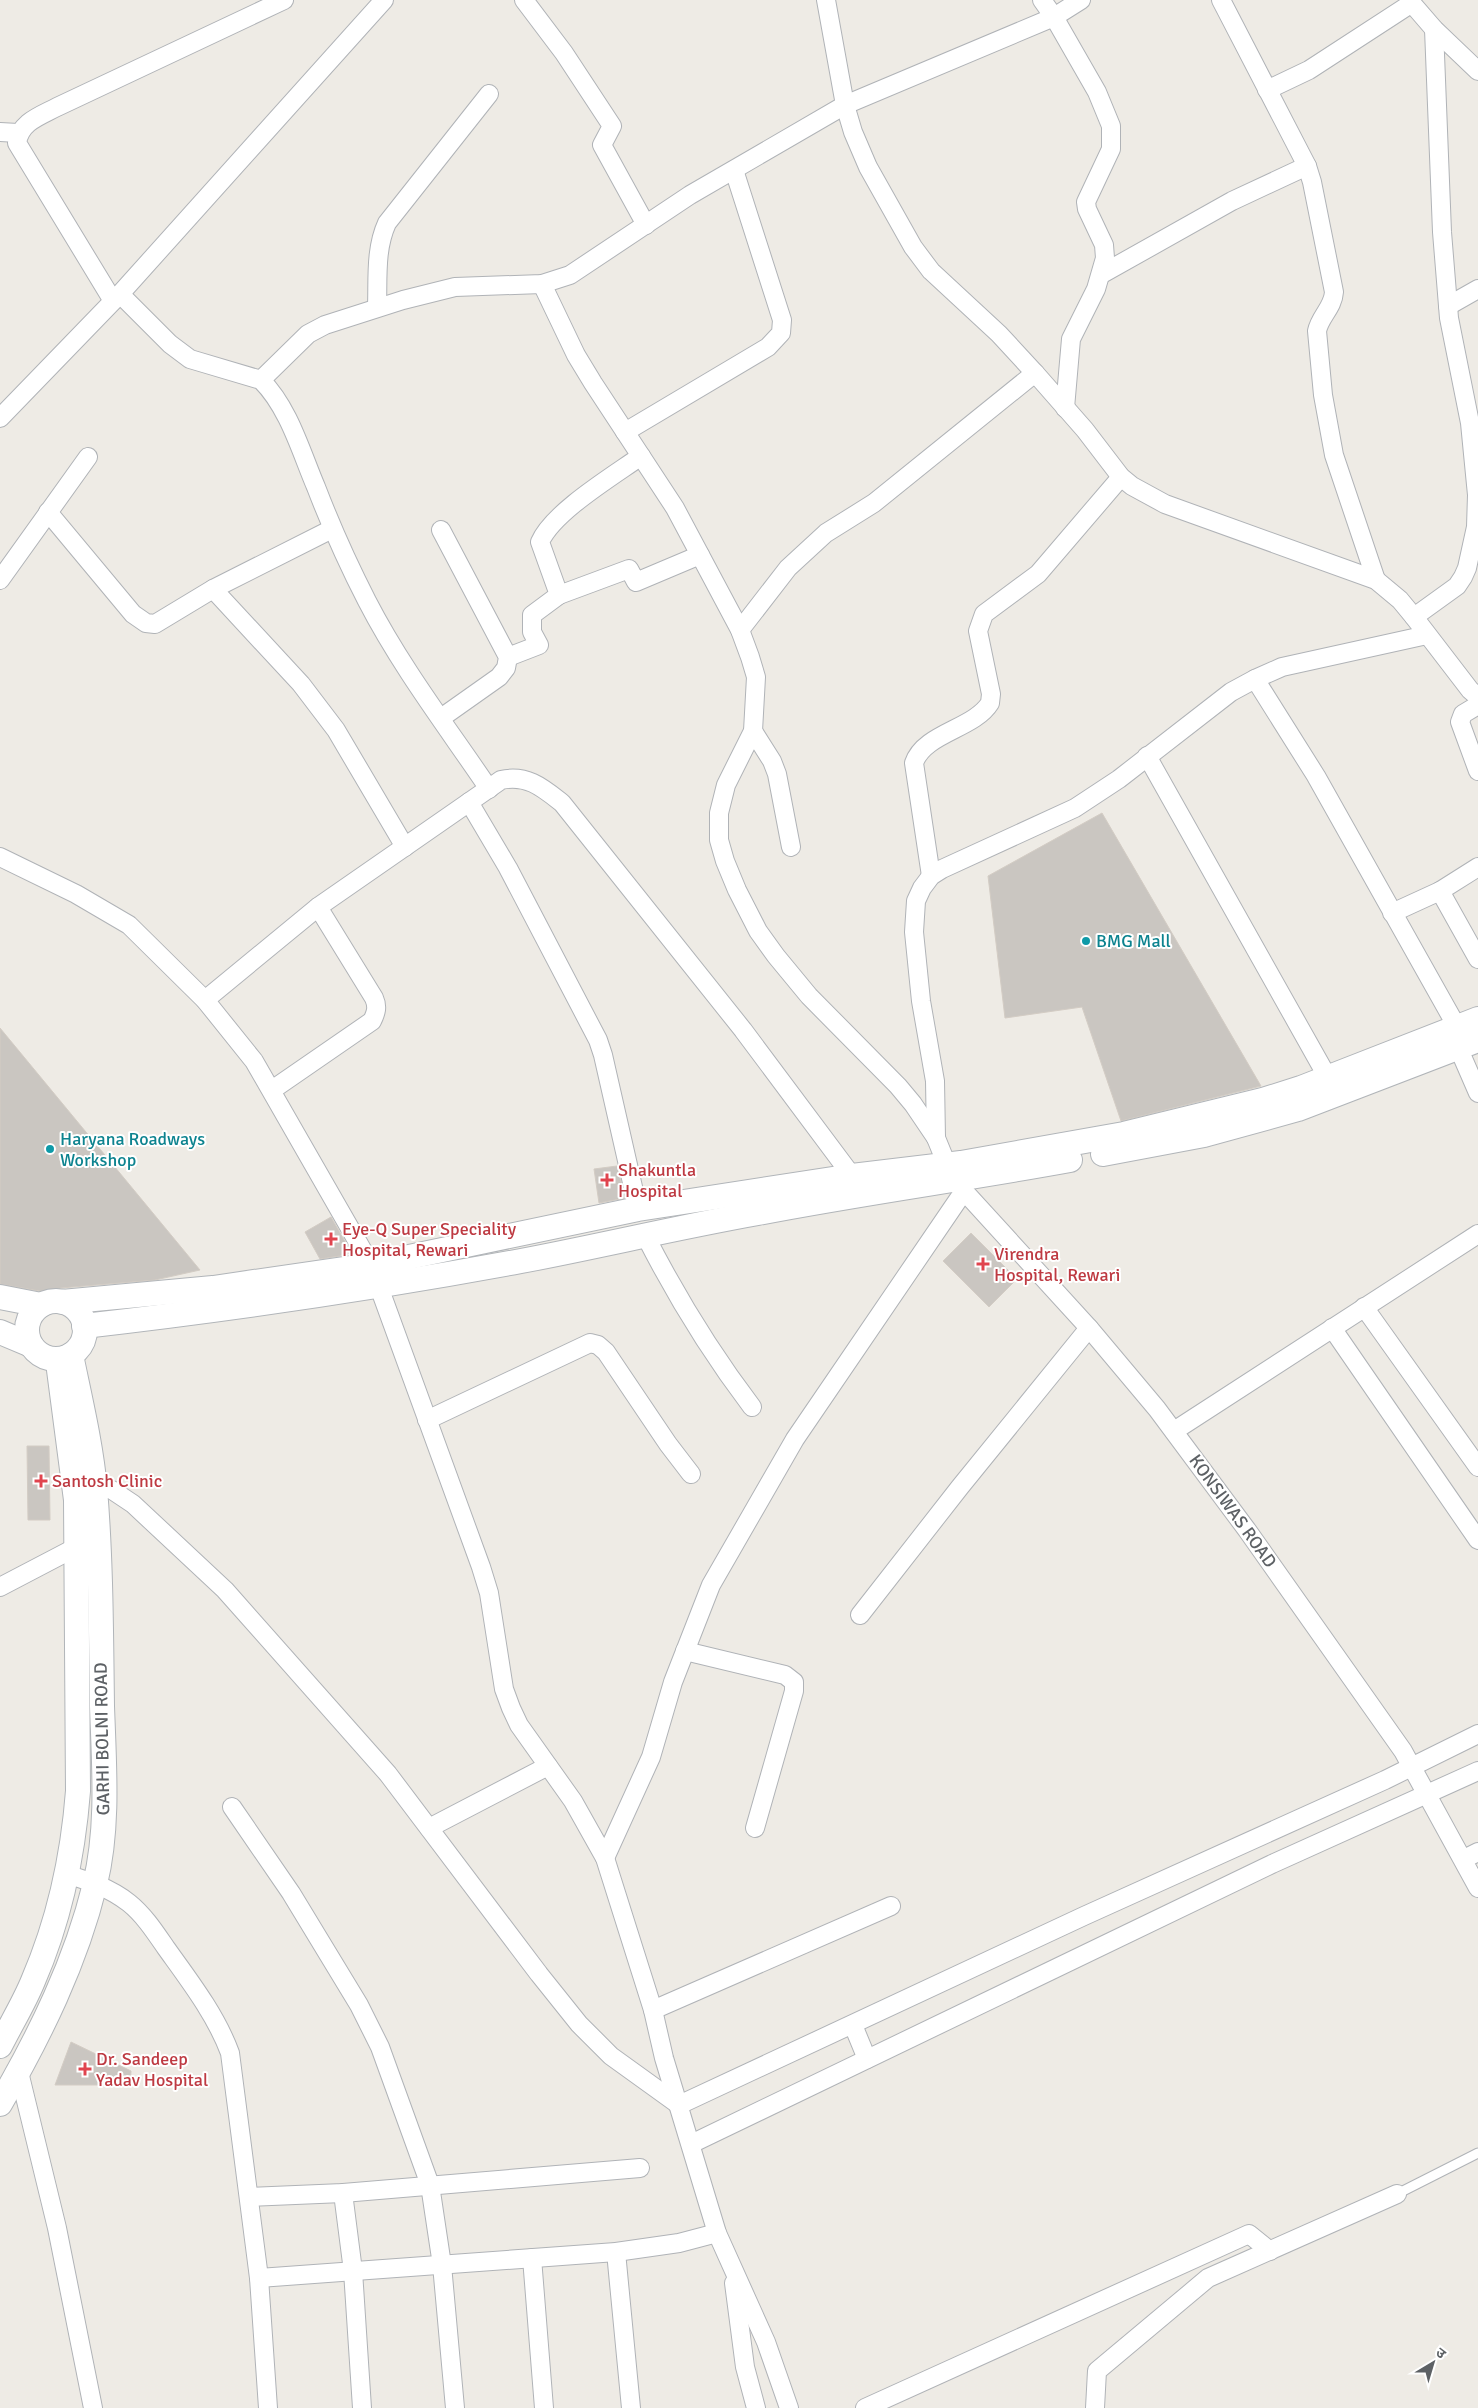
<svg xmlns="http://www.w3.org/2000/svg" width="1478" height="2408" font-family="Signika,'Noto Sans Devanagari',sans-serif">
<rect width="100%" height="100%" fill="#eeebe5"/>
<!-- building -->
<g fill="#cac6c1" stroke="#d3ccc4">
<polygon points="1102,813 1261,1086 1121,1121 1082,1007 1005,1018 988,876"/>
<polygon points="0,1028 200,1270 155,1280 61,1288 45,1292 0,1284"/>
<polygon points="617,1166 625,1198 599,1203 594,1169"/>
<polygon points="331,1217 351,1252 346,1255 320,1259 305,1232"/>
<polygon points="971,1233 1017,1279 989,1307 943,1261"/>
<polygon points="27,1446 49,1446 50,1520 28,1520"/>
<polygon points="71,2042 131,2071 130,2085 55,2085"/>
</g>
<g fill="none" stroke-linecap="round" stroke-linejoin="round">
<defs>
<polyline id="lane" points="1397,2194 1478,2153"/>
<g id="street">
<polyline points="524,0 564,53 612,126 602,145 646,225"/>
<polyline points="826,0 845,105 853,132 868,167 913,247 931,271 999,334 1035,373 1085,430 1121,477 1132,486 1165,504 1376,580 1400,600 1414,617 1470,690 1478,697"/>
<polyline points="1042,0 1054,17 1097,92 1111,126 1111,149 1086,202 1087,209 1104,245 1105,258 1096,289 1071,339 1065,408"/>
<path d="M1221 0 1307 166 1312 182 1334 292C1333 308 1320 316 1317 331L1323 395 1334 455 1376 580"/>
<polyline points="1409,0 1434,29 1478,71"/>
<polyline points="1267,90 1309,70 1412,3"/>
<polyline points="0,132 18,133"/>
<polyline points="1102,274 1232,201 1307,166"/>
<polyline points="542,284 576,355 593,383 675,508 740,630 750,657 756,677 753,731 726,785 719,813 719,840 725,861 737,890 758,931 776,956 809,996 898,1086 913,1104 936,1138 947,1165 964,1191 1089,1328 1157,1409 1247,1530 1403,1751 1478,1888"/>
<path d="M120 294 170 344 190 359 261 380C289 408 301 452 316 487 331 526 348 564 367 601 401 667 447 727 489 789"/>
<path d="M113 301 17 143C20 122 40 116 57 107L284 0"/>
<polyline points="1448,306 1478,289"/>
<path d="M377 307C378 279 375 249 387 223L489 94"/>
<polyline points="261,380 308,334 325,325 403,300 455,287 542,284 570,275 690,195 845,105 1054,17 1081,0"/>
<polyline points="0,418 120,294 384,0"/>
<polyline points="625,432 768,347 781,333 782,320 734,170"/>
<polyline points="48,512 133,614 146,623 155,624 213,589 332,529"/>
<polyline points="441,530 508,657 506,668 499,677 441,718"/>
<polyline points="0,580 88,457"/>
<polyline points="213,589 301,684 336,730 405,847"/>
<polyline points="559,595 629,569 636,582 700,555"/>
<polyline points="1414,617 1457,586 1463,577 1467,568 1476,527 1477,495 1470,423 1449,318 1442,232 1434,29"/>
<polyline points="740,630 788,568 826,533 874,503 1035,373"/>
<path d="M508 657 539 645 532 632V615L559 595 540 542C553 512 613 476 641 456"/>
<polyline points="1255,679 1316,776 1457,1027"/>
<polyline points="1478,705 1463,714 1460,722 1478,771"/>
<polyline points="753,731 772,761 777,774 791,847"/>
<polyline points="1147,756 1328,1078"/>
<polyline points="469,802 508,868 598,1040 603,1055 638,1209"/>
<polyline points="0,857 76,894 129,925 205,1000 254,1061 371,1265 481,1567 489,1593 504,1689 511,1708 519,1725 573,1801 605,1858 653,2010 664,2058 717,2233 766,2342 789,2408"/>
<polyline points="1478,867 1440,891 1478,959"/>
<path d="M931 876 914 763C924 733 974 729 990 703L991 694 978 631 984 614 1038 574 1121 477"/>
<polyline points="1392,913 1440,891"/>
<path d="M205 1000 318 907 501 780C527 774 543 788 562 803L743 1030 852 1176"/>
<polyline points="1458,1047 1478,1093"/>
<path d="M272 1090 372 1021C376 1013 378 1007 374 998L318 907"/>
<polyline points="936,1138 935,1081 921,1001 914,932 916,901 922,888 931,876 942,869 1075,808 1119,779 1231,692 1255,679 1282,667 1427,635"/>
<path d="M645 1235C676 1296 711 1353 752 1407"/>
<polyline points="1364,1307 1478,1467"/>
<polyline points="1332,1328 1478,1540"/>
<polyline points="427,1420 590,1343 598,1345 606,1352 668,1444 691,1474"/>
<polyline points="1174,1431 1478,1234"/>
<polyline points="85,1488 95,1487 112,1490 133,1504 225,1590 388,1774 539,1974 579,2024 611,2056 679,2105 1084,1916 1385,1780 1478,1734"/>
<polyline points="0,1587 86,1542"/>
<polyline points="860,1615 960,1487 1089,1328"/>
<polyline points="685,1651 785,1675 794,1682 794,1691 755,1828"/>
<polyline points="232,1807 291,1893 359,2005 380,2047 430,2185 442,2265 455,2408"/>
<polyline points="429,1828 548,1766"/>
<polyline points="605,1858 651,1757 673,1682 711,1585 795,1439 964,1191"/>
<polyline points="1464,1859 1478,1852"/>
<path d="M66 1874C89 1881 110 1888 129 1903 144 1915 155 1932 166 1948 189 1980 216 2015 230 2053L259 2278 268 2408"/>
<polyline points="653,2010 891,1906"/>
<polyline points="853,2025 867,2059"/>
<polyline points="19,2072 57,2228 93,2408"/>
<polyline points="691,2144 1272,1864 1478,1771"/>
<polyline points="343,2193 353,2271 362,2408"/>
<polyline points="250,2197 343,2193 640,2168"/>
<polyline points="616,2252 631,2408"/>
<polyline points="532,2258 544,2408"/>
<polyline points="259,2278 616,2252 679,2243 717,2233"/>
<polyline points="734,2283 745,2367 756,2408"/>
<polyline points="865,2408 1249,2234 1270,2251"/>
<polyline points="1095,2408 1097,2371 1208,2278 1397,2194"/>
</g>
<g id="secondary">
<polyline points="1103,1154 1204,1135 1298,1109 1478,1040"/>
<polyline points="0,1297 41,1305"/>
<circle cx="56" cy="1330" r="29"/>
<polyline points="62,1302 213,1288 371,1265 638,1209 852,1176 961,1163 1124,1134 1263,1100 1301,1088 1478,1019"/>
<path d="M84 1326C231 1309 376 1288 521 1261 600 1246 679 1227 758 1213 861 1193 966 1179 1070 1160"/>
<polyline points="0,1332 31,1345"/>
<path d="M0 2046C11 2024 24 2003 33 1981 59 1921 73 1856 78 1791L76 1500 59 1370"/>
<path d="M0 2104C40 2035 76 1962 95 1884 109 1827 104 1765 102 1706 101 1634 101 1561 95 1489 91 1444 80 1399 71 1355"/>
</g>
</defs>
<!-- lane casing -->
<use href="#lane" stroke="#b0b3b7" stroke-width="11"/>
<!-- street casing -->
<use href="#street" stroke="#b0b3b7" stroke-width="20"/>
<!-- secondary casing -->
<use href="#secondary" stroke="#b1b5b9" stroke-width="26"/>
<!-- lane -->
<use href="#lane" stroke="#fff" stroke-width="9"/>
<!-- street -->
<use href="#street" stroke="#fff" stroke-width="18"/>
<!-- secondary -->
<use href="#secondary" stroke="#fff" stroke-width="24"/>
</g>
<!-- markers -->
<g fill="#0f9aa8" stroke="#fff" stroke-width="2">
<circle cx="1086" cy="941" r="5"/>
<circle cx="50" cy="1149" r="5"/>
</g>
<g fill="#e0444e" stroke="#fff" stroke-width="2">
<path d="M604.5 1172.5h5v5h5v5h-5v5h-5v-5h-5v-5h5z"/>
<path d="M328.5 1231.5h5v5h5v5h-5v5h-5v-5h-5v-5h5z"/>
<path d="M980.5 1256.5h5v5h5v5h-5v5h-5v-5h-5v-5h5z"/>
<path d="M38.5 1473.5h5v5h5v5h-5v5h-5v-5h-5v-5h5z"/>
<path d="M82.5 2061.5h5v5h5v5h-5v5h-5v-5h-5v-5h5z"/>
</g>
<g text-anchor="middle" dominant-baseline="central" stroke-width="4" stroke-linejoin="round" paint-order="stroke">
<!-- culture labels -->
<g font-size="18" fill="#0d838f" stroke="#fff" text-anchor="start">
<text x="1096" y="941">BMG Mall</text>
<text x="60" y="1139">Haryana Roadways<tspan x="60" dy="21">Workshop</tspan></text>
</g>
<!-- health labels -->
<g font-size="18" fill="#be3a42" stroke="#fff" text-anchor="start">
<text x="618" y="1170">Shakuntla<tspan x="618" dy="21">Hospital</tspan></text>
<text x="342" y="1229">Eye-Q Super Speciality<tspan x="342" dy="21">Hospital, Rewari</tspan></text>
<text x="994" y="1254">Virendra<tspan x="994" dy="21">Hospital, Rewari</tspan></text>
<text x="52" y="1481">Santosh Clinic</text>
<text x="96" y="2059">Dr. Sandeep<tspan x="96" dy="21">Yadav Hospital</tspan></text>
</g>
<!-- street labels -->
<g font-size="18" fill="#5d6165" stroke="#fff">
<text transform="translate(1233 1511) rotate(54)">KONSIWAS ROAD</text>
<text transform="translate(102 1739) rotate(-91)">GARHI BOLNI ROAD</text>
</g>
</g>
<!-- north arrow -->
<g transform="translate(1433 2363) rotate(38)" stroke="#ffffff" stroke-width="4" paint-order="stroke">
<path d="M0-4L9 19L0 12L-9 19Z" fill="#5d6165"/>
<text y="-8" font-size="14" font-weight="bold" text-anchor="middle" fill="#5d6165">उ</text>
</g>
</svg>
